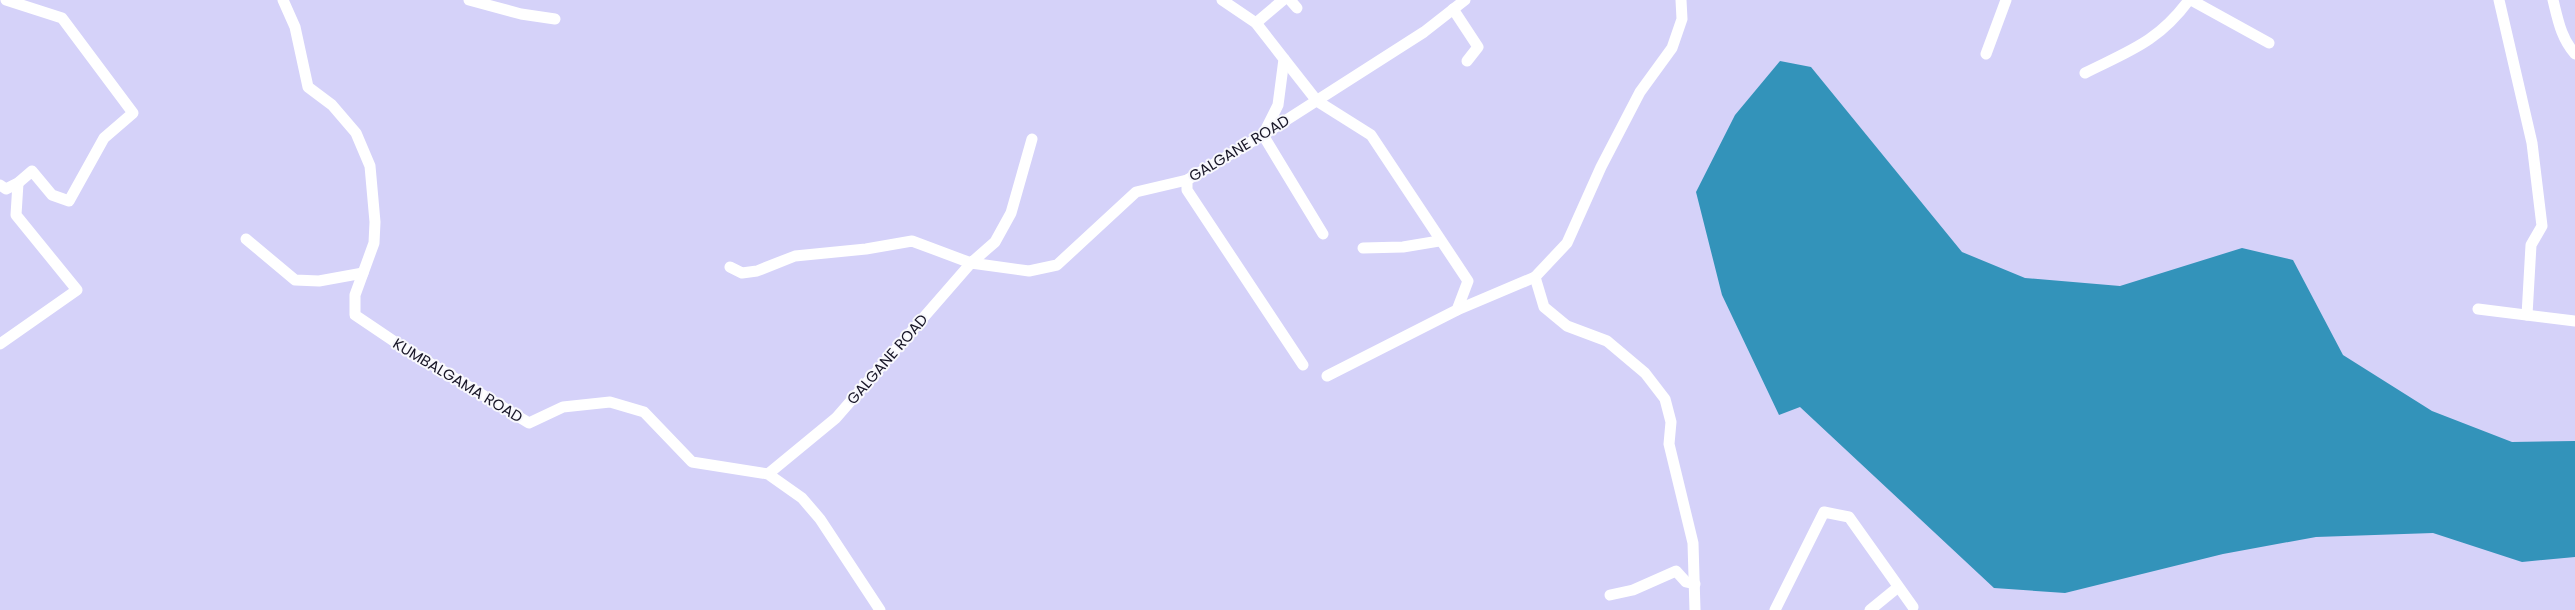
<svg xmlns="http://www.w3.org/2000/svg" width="2575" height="610" font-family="Poppins,sans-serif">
<rect width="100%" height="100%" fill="#d5d2f9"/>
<!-- water -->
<polygon fill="#3393ba" points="1780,61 1811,67 1962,252 2025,278 2120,286 2242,248 2293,260 2343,355 2432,411 2512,442 2575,441 2575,557 2522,562 2433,533 2316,537 2223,554 2065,593 1994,588 1800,407 1779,415 1722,295 1696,192 1735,115"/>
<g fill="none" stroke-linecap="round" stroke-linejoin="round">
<!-- street -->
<g stroke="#fff" stroke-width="11">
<polyline points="283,0 295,27 308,87 332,105 356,133 370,166 375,222 374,243 355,295 355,315 398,344 529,423 563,407 610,402 644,412 692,462 768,474 802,498 820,519 880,610"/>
<polyline points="469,0 521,14 555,19"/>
<polyline points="1222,0 1256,23 1284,59 1278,105 1263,135 1323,234"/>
<polyline points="1290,0 1297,8"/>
<polyline points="1681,0 1682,19 1672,48 1640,92 1601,167 1567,243 1535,277 1544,307 1567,326 1607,341 1645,373 1665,399 1671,422 1669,444 1693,543 1695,610"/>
<polyline points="2191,0 2269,43"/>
<polyline points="2499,0 2532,143 2542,226 2531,245 2527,315"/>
<path d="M2553 0C2558 20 2561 38 2575 54"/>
<polyline points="1453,9 1478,47 1467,61"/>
<polyline points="1256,23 1283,0"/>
<polyline points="1986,54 2006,0"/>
<polyline points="1284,59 1317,101 1371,135 1468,281 1457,310 1327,376"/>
<path d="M2085 73C2129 51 2158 42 2189 0"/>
<polyline points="1187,180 1187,190 1303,365"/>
<polyline points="0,185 6,189 18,183 32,171 52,195 69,201 104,138 133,113 62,18 6,0"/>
<polyline points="246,239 295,280 319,281 363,273"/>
<polyline points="1363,248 1403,247 1439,241"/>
<polyline points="730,267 742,273 757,271 795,256 866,249 912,241 971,263 995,242 1011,213 1032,139"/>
<polyline points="2478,309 2575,321"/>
<polyline points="1457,310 1535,277"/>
<polyline points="0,344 77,290 16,215 18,183"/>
<polyline points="768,474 836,418 971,263 1029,271 1057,265 1136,192 1187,180 1263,135 1424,32 1465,0"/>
<polyline points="1610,595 1633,590 1676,571 1686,582 1695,584"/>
<polyline points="1775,610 1824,512 1849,517 1913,607"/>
<polyline points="1870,610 1897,588"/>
</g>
</g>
<g text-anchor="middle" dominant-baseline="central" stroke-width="4" stroke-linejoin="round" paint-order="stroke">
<!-- street labels -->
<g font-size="15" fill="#181627" stroke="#f8f8fd">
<text transform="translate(1239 148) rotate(-31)">GALGANE ROAD</text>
<text transform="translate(887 359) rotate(-49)">GALGANE ROAD</text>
<text transform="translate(458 380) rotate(31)">KUMBALGAMA ROAD</text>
</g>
</g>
</svg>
